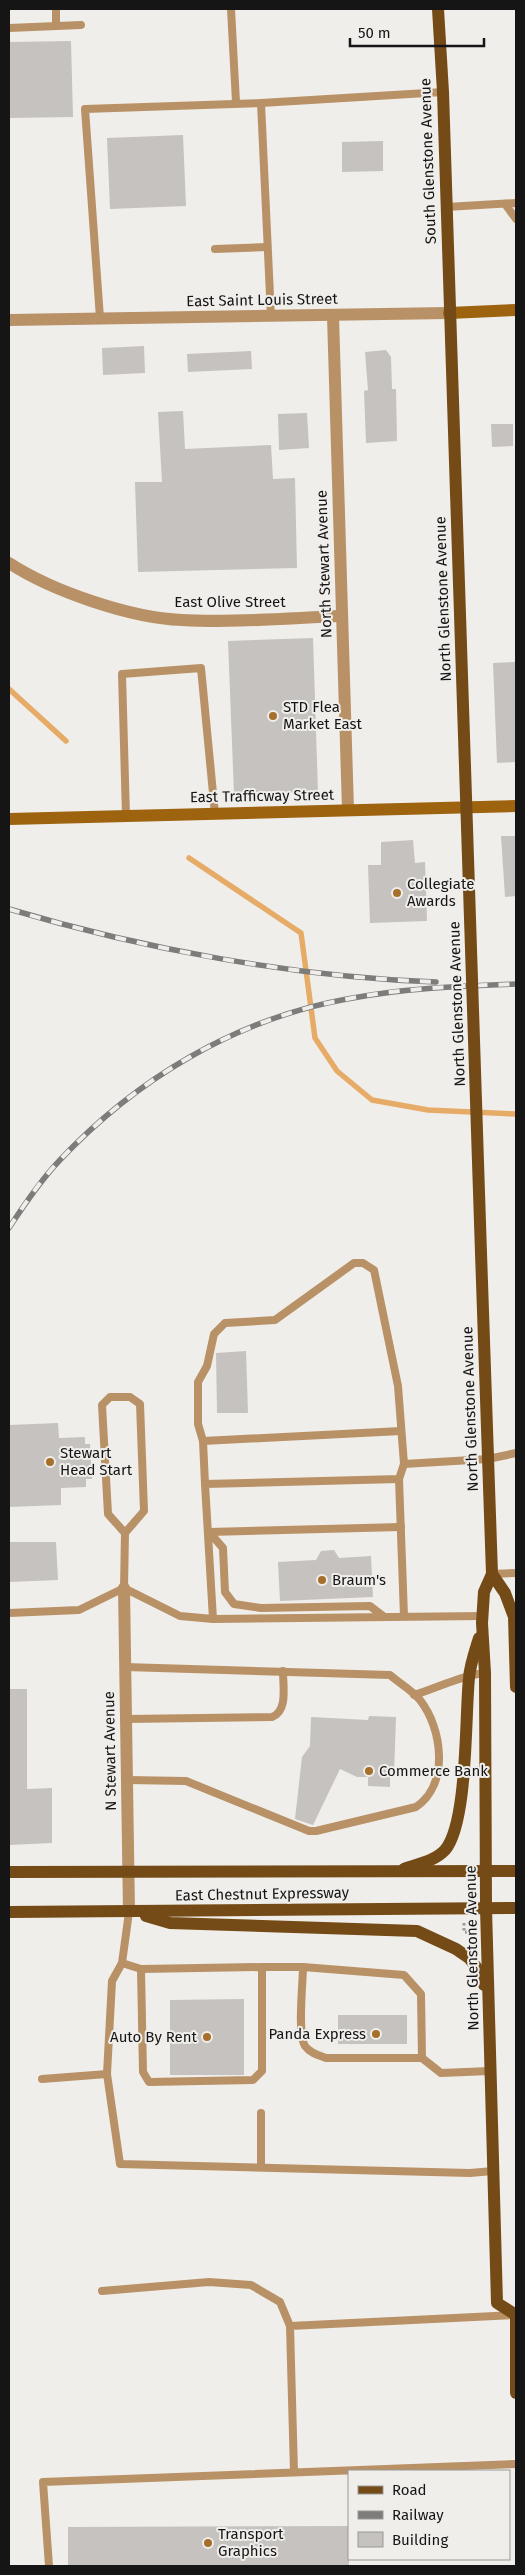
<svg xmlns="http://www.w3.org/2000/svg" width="525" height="2575" font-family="'Fira Sans',sans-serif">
<rect width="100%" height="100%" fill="#f0eeeb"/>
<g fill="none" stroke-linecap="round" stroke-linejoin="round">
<!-- stream -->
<g stroke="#e7ab68" stroke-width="5.5">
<polyline points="9,689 66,741"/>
<polyline points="189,858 301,933 315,1038 337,1071 372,1100 428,1110 516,1114"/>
</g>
</g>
<!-- building -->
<g fill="#c5c2c0">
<polygon points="71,41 73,117 9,118 9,42"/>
<polygon points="183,135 186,206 110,209 107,138"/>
<polygon points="383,141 383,171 342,172 342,142"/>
<polygon points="144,346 145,373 103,375 102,348"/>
<polygon points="386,350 391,357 392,389 396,389 397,441 366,443 364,391 368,390 365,352"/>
<polygon points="251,351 252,369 188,372 187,354"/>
<polygon points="183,411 185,449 271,445 273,479 295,478 297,568 138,572 135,482 162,482 158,412"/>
<polygon points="307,413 309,448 279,450 278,414"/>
<polygon points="491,424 513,424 513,446 492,447"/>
<polygon points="313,638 318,792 234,794 228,641"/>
<polygon points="516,662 516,762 497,763 493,663"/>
<polygon points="501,836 516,836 516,896 505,897"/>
<polygon points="413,840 415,863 425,862 427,921 370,923 368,865 381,865 381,842"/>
<polygon points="246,1351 248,1413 217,1413 216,1353"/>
<polygon points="58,1423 59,1438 85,1437 85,1444 90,1444 92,1479 86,1479 86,1487 61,1488 61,1505 9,1507 9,1425"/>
<polygon points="9,1542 56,1542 58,1580 9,1582"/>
<polygon points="334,1550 339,1558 371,1556 373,1597 280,1601 278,1562 316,1560 321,1551"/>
<polygon points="9,1689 27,1689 27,1789 52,1788 52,1843 9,1845"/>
<polygon points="369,1716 396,1717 394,1775 390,1775 390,1787 368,1786 368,1777 357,1777 340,1769 313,1825 295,1819 302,1757 310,1746 311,1717 368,1720"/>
<polygon points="244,1999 244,2075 170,2075 170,2000"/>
<rect x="338" y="2015" width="69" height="29"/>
<polygon points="349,2526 349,2566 68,2566 68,2527"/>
</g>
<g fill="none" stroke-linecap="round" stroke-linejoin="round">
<!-- path -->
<polyline stroke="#9c9a98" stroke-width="3" stroke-dasharray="2.5 2.5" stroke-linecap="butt" points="464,1923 464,1932 474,1933"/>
<!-- service -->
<g stroke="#b99166" stroke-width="8">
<polyline points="56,9 56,26"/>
<polyline points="231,9 236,102"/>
<polyline points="9,28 81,25"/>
<polyline points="261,103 271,317"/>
<polyline points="505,204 516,219"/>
<polyline points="446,207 516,203"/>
<polyline points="215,249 267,247"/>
<polyline points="100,318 85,109 261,103 443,92"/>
<polyline points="126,816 122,674 201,668 215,814"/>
<polyline points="203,1441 401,1431"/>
<polyline points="399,1479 404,1616"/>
<polyline points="205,1484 203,1441 198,1424 198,1382 207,1366 214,1334 225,1323 275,1320 354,1263 363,1263 374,1270 398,1386 404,1464"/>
<polyline points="209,1532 223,1548 225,1592 234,1604 261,1608 370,1606 383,1616"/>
<polyline points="209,1532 401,1527"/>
<polyline points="492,1574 516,1573"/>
<polyline points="124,1588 180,1616 213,1619 205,1484 399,1479 404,1464 488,1459 516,1453"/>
<polyline points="124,1588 125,1533 144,1511 140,1404 130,1397 110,1397 102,1405 108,1514 125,1533"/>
<polyline points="9,1613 79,1610 124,1588"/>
<polyline points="213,1619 483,1616"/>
<path d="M125 1667 390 1675C399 1683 412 1690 420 1700 442 1728 450 1784 416 1807L316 1831H309L186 1781 127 1780"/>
<path d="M414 1695C437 1688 462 1675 485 1673"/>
<path d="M126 1719 272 1717C288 1711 283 1687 283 1671"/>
<polyline points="129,1912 122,1963 112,1981 107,2074 120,2164 470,2173 493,2171"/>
<polyline points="122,1963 141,1969 262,1967 262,2071 253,2080 149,2082 143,2072 141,1969"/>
<polyline points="262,1967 303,1967 404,1975 421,1994 422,2058 441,2073 490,2071"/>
<path d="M303 1967C303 1983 297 2034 305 2046 310 2053 318 2055 326 2058H422"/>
<polyline points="42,2079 107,2074"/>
<polyline points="261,2167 261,2113"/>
<polyline points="102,2291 209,2282 251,2285 280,2302 290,2326"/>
<polyline points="294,2472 290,2326 514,2315"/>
<polyline points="49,2566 43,2482 516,2464"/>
</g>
<!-- minor -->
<g stroke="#b99166" stroke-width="12">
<polyline points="333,316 348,810"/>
<polyline points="9,320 449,313"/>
<path d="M9 563C52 591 130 618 182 620 233 623 290 618 342 616"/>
<polyline points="124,1588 129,1912"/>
</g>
<!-- secondary -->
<g stroke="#9d630f" stroke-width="12">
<polyline points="449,313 516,310"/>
<polyline points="9,819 516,806"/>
</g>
<!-- primary -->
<g stroke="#744b16" stroke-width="12">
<polyline points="438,9 443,92 456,493"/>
<polyline points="481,1253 492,1574 484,1592 482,1623 485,1673 486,1908 497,2303 516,2315"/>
<polyline points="492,1574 505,1593 514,1617 516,1687"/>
<path d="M404 1869C418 1864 435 1861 445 1850 468 1823 465 1717 469 1678 470 1665 475 1651 479 1638"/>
<polyline points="9,1872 516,1871"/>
<polyline points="9,1912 516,1908"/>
<polyline points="146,1916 170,1923 417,1931 456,1949 469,1958 480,1972 484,1985"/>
<polyline points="516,2315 516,2393"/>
</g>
<defs>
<g id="rail">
<path d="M9 909C143 949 296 977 436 982"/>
<path d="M9 1228C24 1205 40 1181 59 1161 136 1079 236 1019 347 999 403 988 460 986 516 984"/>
</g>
</defs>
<!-- rail casing -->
<use href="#rail" stroke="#7d7c7b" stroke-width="5.5"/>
<!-- rail -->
<use href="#rail" stroke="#f0eeeb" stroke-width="4" stroke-dasharray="11" stroke-linecap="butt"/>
<!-- primary-bridge -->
<polyline stroke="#744b16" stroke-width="12" points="456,493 481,1253"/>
</g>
<!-- markers -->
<g fill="#a66f2b" stroke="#f0eeeb" stroke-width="2">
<circle cx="273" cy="716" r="5"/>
<circle cx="397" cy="893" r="5"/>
<circle cx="50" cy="1462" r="5"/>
<circle cx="322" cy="1580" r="5"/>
<circle cx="369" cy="1771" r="5"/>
<circle cx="376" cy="2034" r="5"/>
<circle cx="207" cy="2037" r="5"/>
<circle cx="208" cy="2543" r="5"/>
</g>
<g text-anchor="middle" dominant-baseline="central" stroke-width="4" stroke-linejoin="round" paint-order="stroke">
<!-- street labels -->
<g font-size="15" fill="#161515" stroke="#f0eeeb">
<text transform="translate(428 161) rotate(-92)">South Glenstone Avenue</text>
<text transform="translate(262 300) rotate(-1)">East Saint Louis Street</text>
<text transform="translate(324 564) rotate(-92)">North Stewart Avenue</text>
<text transform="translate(443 599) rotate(-92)">North Glenstone Avenue</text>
<text x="230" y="602">East Olive Street</text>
<text transform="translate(262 796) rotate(-1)">East Trafficway Street</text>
<text transform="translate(457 1004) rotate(-92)">North Glenstone Avenue</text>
<text transform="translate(470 1409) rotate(-92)">North Glenstone Avenue</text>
<text transform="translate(110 1751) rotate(-91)">N Stewart Avenue</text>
<text transform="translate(262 1894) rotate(-1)">East Chestnut Expressway</text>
<text transform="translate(472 1948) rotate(-91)">North Glenstone Avenue</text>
</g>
<!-- poi labels -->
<g font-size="15" fill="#161515" stroke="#f0eeeb" text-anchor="start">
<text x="283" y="707">STD Flea<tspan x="283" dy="17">Market East</tspan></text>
<text x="407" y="884">Collegiate<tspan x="407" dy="17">Awards</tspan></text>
<text x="60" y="1453">Stewart<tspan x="60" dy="17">Head Start</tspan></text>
<text x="332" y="1580">Braum's</text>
<text x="379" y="1771">Commerce Bank</text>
<text x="366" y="2034" text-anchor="end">Panda Express</text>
<text x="197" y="2037" text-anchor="end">Auto By Rent</text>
<text x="218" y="2534">Transport<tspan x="218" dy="17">Graphics</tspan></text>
</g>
</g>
<!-- border -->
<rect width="525" height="2575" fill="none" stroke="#161515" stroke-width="20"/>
<!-- legend -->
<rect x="348" y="2470" width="162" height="90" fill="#f0eeeb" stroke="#999795"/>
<rect x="358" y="2486" width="25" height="8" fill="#744b16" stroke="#999795"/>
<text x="392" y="2495" font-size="15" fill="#161515">Road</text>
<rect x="358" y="2511" width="25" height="8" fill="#7d7c7b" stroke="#999795"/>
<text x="392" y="2520" font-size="15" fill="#161515">Railway</text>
<rect x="358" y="2532" width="25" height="15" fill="#c5c2c0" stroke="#999795"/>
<text x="392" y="2545" font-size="15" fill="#161515">Building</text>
<!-- scale -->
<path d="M350 38v8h134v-8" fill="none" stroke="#161515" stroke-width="2.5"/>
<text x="358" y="38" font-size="15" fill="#161515" stroke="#f0eeeb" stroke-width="4" paint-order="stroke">50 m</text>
</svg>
